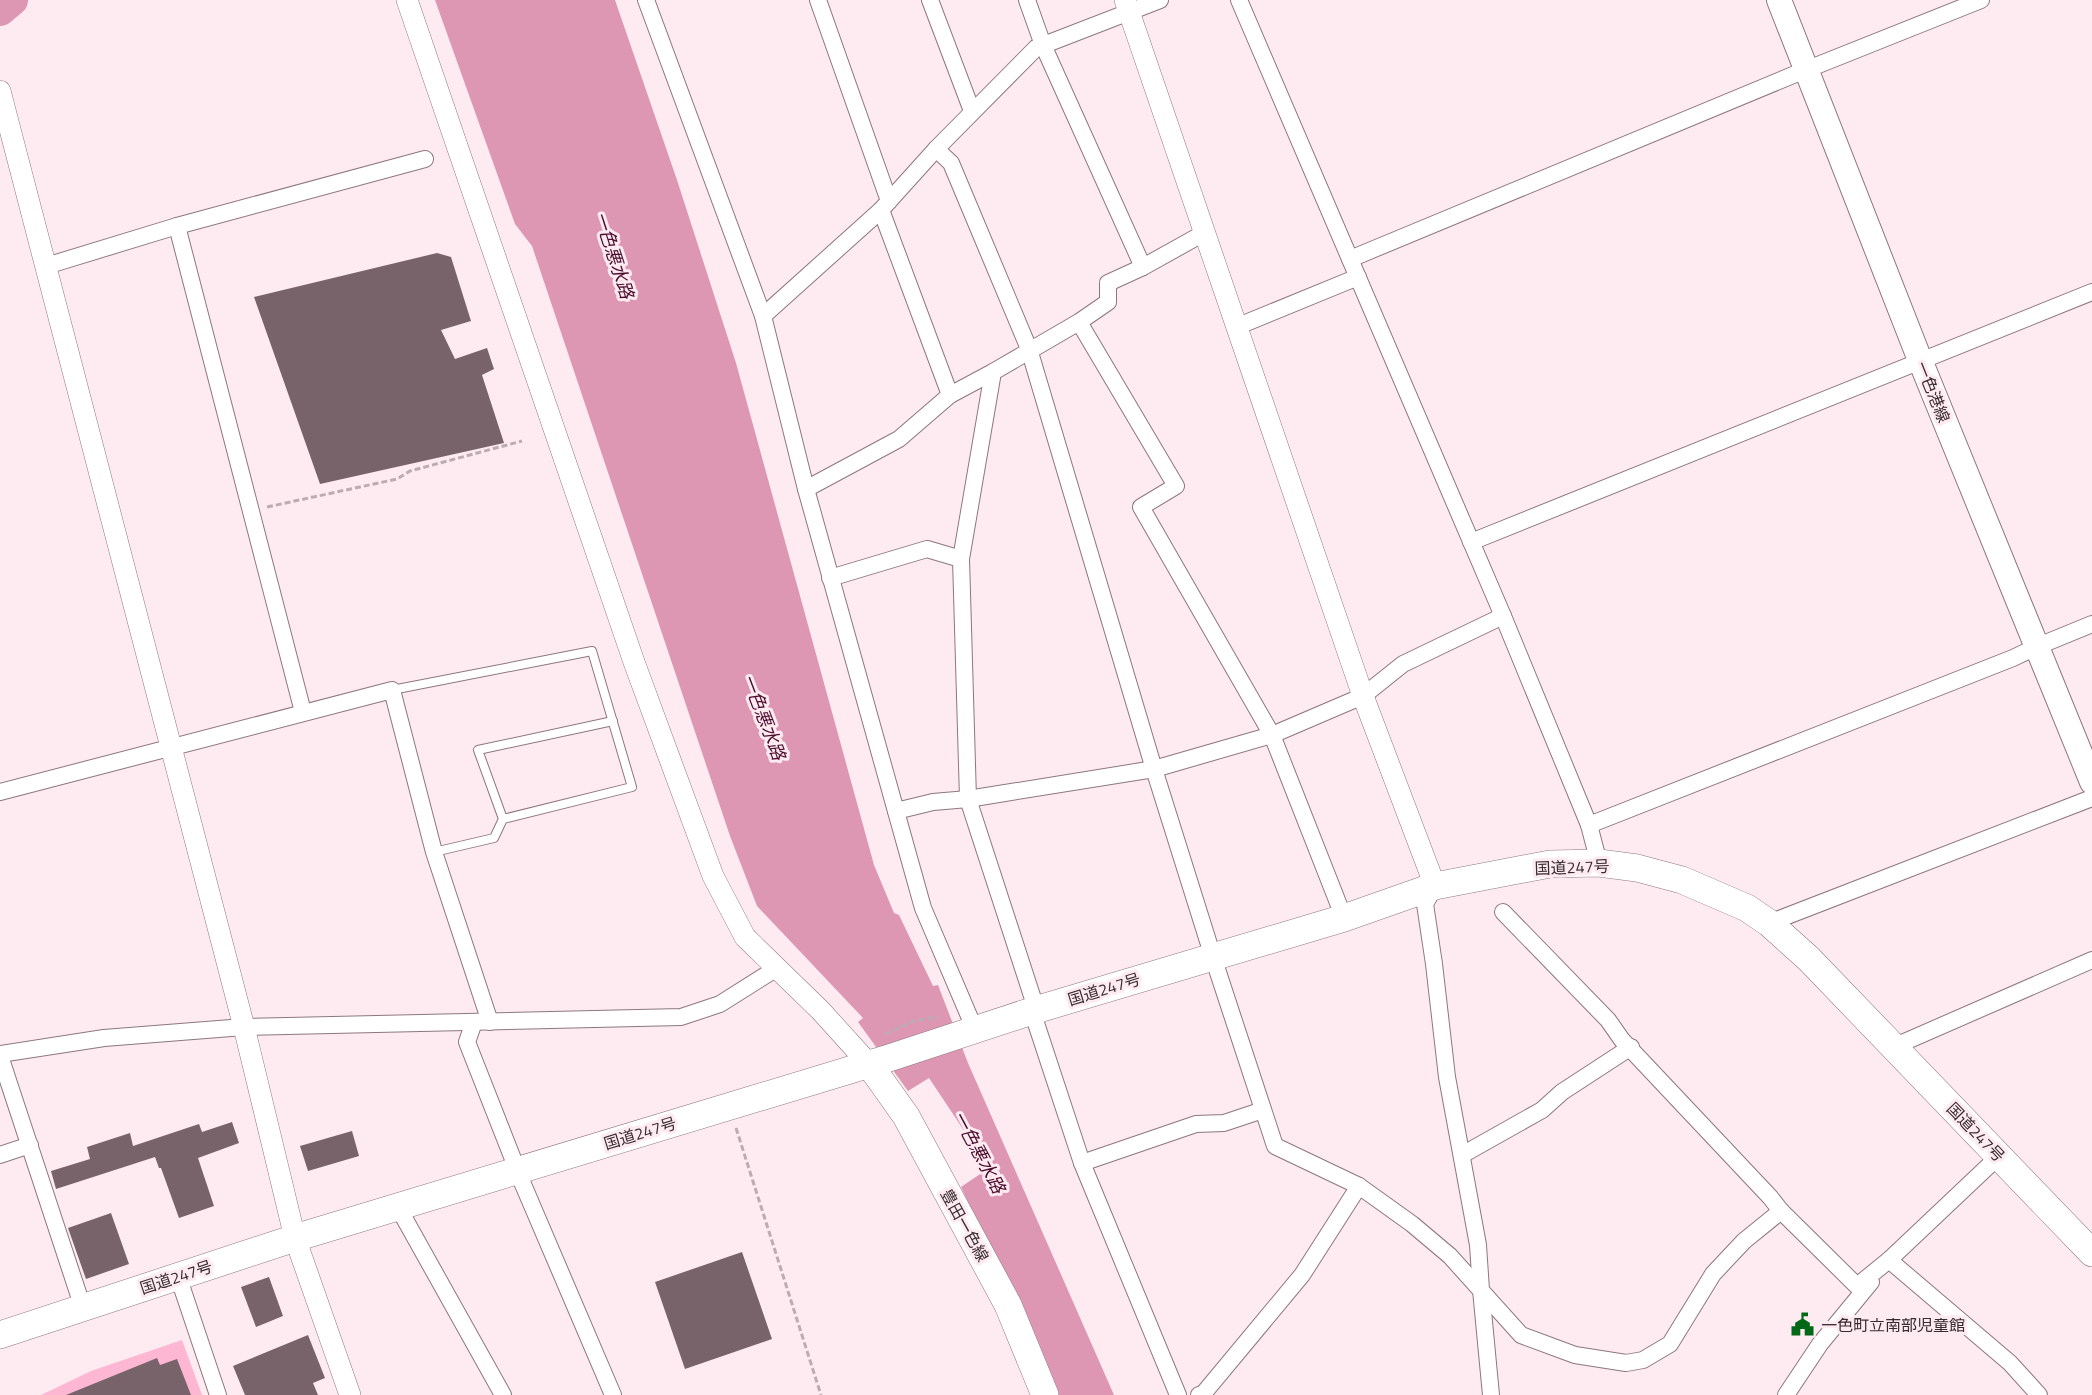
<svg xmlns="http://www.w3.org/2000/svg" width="2092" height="1395" font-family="'Titillium Web','Noto Sans JP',sans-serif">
<rect width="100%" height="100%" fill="#feeaf1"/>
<!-- green -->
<polygon fill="#fdb7d2" points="182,1340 202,1395 41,1395 91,1371"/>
<!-- water -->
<polygon fill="#de97b3" points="435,0 615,0 677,180 736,363 874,865 894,913 899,915 933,986 938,985 968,1063 1114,1395 1058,1395 961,1187 989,1168 929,1078 908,1091 858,1022 863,1018 757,906 730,836 532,246 515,224"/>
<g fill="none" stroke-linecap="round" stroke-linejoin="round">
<!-- river -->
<polyline stroke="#de97b3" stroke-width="32" points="0,10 12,0"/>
</g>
<!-- building -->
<g fill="#79636b">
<polygon points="437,253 451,257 471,321 441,330 455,359 487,348 494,369 482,375 504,443 320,484 254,297"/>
<polygon points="232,1122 239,1143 198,1158 214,1206 179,1218 161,1168 159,1168 155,1157 56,1189 51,1171 90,1159 87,1147 130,1133 133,1146 199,1124 202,1132"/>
<polygon points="352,1131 359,1156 308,1171 300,1146"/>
<polygon points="111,1213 129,1264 86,1279 68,1228"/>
<polygon points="742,1252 772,1339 685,1369 655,1282"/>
<polygon points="269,1277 283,1316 256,1327 241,1287"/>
<polygon points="308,1335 325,1378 313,1383 318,1395 245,1395 233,1366"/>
<polygon points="157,1358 160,1365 177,1359 191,1395 66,1395"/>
</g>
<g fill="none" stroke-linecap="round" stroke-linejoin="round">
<defs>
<g id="service">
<polyline points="392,690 592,651 632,787 503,819 494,838 434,852"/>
<polyline points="503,819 478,750 613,721"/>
</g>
<g id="minor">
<polyline points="646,0 763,316 806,489 923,908 975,1030"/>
<polyline points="818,0 889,201"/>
<polyline points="930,0 972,111"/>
<polyline points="1027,0 1043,45 1143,267"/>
<polyline points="1239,0 1503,616 1589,825 1599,863"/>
<polyline points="936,149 951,163 1029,349 1154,769 1213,957 1275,1146 1359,1186 1412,1224 1450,1256 1521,1335 1575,1355 1626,1363 1643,1360 1670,1344 1713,1274 1744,1241 1781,1211"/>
<polyline points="881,210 950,395"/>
<polyline points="177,226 303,712"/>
<polyline points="1350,259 1793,75 1981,0"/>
<polyline points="46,266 177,226 425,159"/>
<polyline points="763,316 881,210 936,149 1036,48 1160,0"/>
<polyline points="1079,322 1176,486 1141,507 1272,735 1344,918"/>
<polyline points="1236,327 1358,277"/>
<polyline points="806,489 899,439 950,395 993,372"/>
<polyline points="1471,542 2092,292"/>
<polyline points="830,578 927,549 961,559"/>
<polyline points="0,792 392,690 434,852 490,1022"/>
<polyline points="896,811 933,802 968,799 1154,769 1272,735 1363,696 1403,664 1503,616"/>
<polyline points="1589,825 2013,658 2036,647 2092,624"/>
<polyline points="1435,886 1425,904 1434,964 1447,1077 1478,1245 1481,1290 1491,1395"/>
<polyline points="1503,912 1608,1020 1622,1040 1770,1197 1781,1211 1857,1286 1889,1260 1999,1156"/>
<polyline points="1769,923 2092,798"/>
<polyline points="474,1022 467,1042 522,1182 613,1395"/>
<polyline points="1893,1047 2092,960"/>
<polyline points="0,1054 104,1038 244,1027 681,1017 720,1004 777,968"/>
<polyline points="0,1056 83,1308"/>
<polyline points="0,1155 30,1145"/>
<polyline points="1462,1155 1542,1110 1562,1092 1631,1047"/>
<polyline points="1082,1163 1196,1124 1224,1123 1263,1110"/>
<polyline points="400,1206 403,1216 503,1395"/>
<polyline points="1889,1260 2010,1363 2039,1395"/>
<polyline points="178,1276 218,1395"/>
<polyline points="1178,1395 1082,1163 1032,1011 1034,1002 968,799 961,559 993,372 1079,322 1108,302 1108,283 1143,267 1204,233"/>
<polyline points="1199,1395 1203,1394 1302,1275 1359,1186"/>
<polyline points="1786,1395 1820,1344 1871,1282"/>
</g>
<g id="tertiary">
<polyline points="407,0 634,662 713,876 745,937 821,1011 869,1064"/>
<polyline points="1125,0 1363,696 1435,886"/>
<polyline points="0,91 244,1027 295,1238 350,1395"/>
</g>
<polyline id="secondary" points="1779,0 1920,360 2092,782"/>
<polyline id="primary" points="869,1064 906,1116 1008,1305 1045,1395"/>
<polyline id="trunk" points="0,1335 295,1238 886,1059 1032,1011 1344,918 1435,886 1550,864 1599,863 1637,868 1682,880 1747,908 1769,923 1809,959 2092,1253"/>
</defs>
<!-- service casing -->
<use href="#service" stroke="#8d777f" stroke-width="10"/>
<!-- minor casing -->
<use href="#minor" stroke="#8d777f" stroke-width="18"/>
<!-- tertiary casing -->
<use href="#tertiary" stroke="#8d777f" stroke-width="22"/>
<!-- secondary casing -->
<use href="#secondary" stroke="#8d777f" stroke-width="26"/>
<!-- primary casing -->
<use href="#primary" stroke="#8d777f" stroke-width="28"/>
<!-- trunk casing -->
<use href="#trunk" stroke="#8d777f" stroke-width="28"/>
<!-- path -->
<g stroke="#bcacb2" stroke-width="3" stroke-dasharray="6 3" stroke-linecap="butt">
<polyline points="267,507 397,479 410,471 522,441"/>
<polyline points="885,1034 914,1021 938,1017"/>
<polyline points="736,1128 821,1395"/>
</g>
<!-- service -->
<use href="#service" stroke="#fff" stroke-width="8"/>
<!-- minor -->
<use href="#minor" stroke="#fff" stroke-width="16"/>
<!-- tertiary -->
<use href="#tertiary" stroke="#fff" stroke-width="21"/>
<!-- secondary -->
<use href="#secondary" stroke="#fff" stroke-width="24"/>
<!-- primary -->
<use href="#primary" stroke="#fff" stroke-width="27"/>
<!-- trunk -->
<use href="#trunk" stroke="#fff" stroke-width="27"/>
</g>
<!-- icons -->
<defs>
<symbol id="civic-bare" viewBox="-9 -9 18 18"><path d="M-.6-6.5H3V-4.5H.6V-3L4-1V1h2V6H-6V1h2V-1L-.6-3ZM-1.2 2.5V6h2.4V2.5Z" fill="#016815" stroke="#feeaf1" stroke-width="2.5" paint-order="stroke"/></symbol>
</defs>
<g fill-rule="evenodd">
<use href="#civic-bare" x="1786" y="1308" width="33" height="33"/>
</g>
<g text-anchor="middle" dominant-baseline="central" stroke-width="6" stroke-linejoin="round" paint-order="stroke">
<!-- street labels -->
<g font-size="16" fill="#352c2f" stroke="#feeaf1">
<text transform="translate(1933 392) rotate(68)">一色港線</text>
<text transform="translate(1572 867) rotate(-2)">国道247号</text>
<text transform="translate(1104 989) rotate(-17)">国道247号</text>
<text transform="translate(1976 1132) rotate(46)">国道247号</text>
<text transform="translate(640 1133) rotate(-17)">国道247号</text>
<text transform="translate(965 1225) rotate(61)">豊田一色線</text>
<text transform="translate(176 1277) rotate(-18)">国道247号</text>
</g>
<!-- poi labels -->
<g font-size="16" fill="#352c2f" stroke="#feeaf1" text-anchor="start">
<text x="1821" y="1325">一色町立南部児童館</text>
</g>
<!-- water labels -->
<g font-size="18" font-style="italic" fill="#4b0d2d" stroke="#feeaf1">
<text transform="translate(614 255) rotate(72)">一色悪水路</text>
<text transform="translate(764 717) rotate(69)">一色悪水路</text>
<text transform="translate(979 1152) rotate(62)">一色悪水路</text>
</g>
</g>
</svg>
